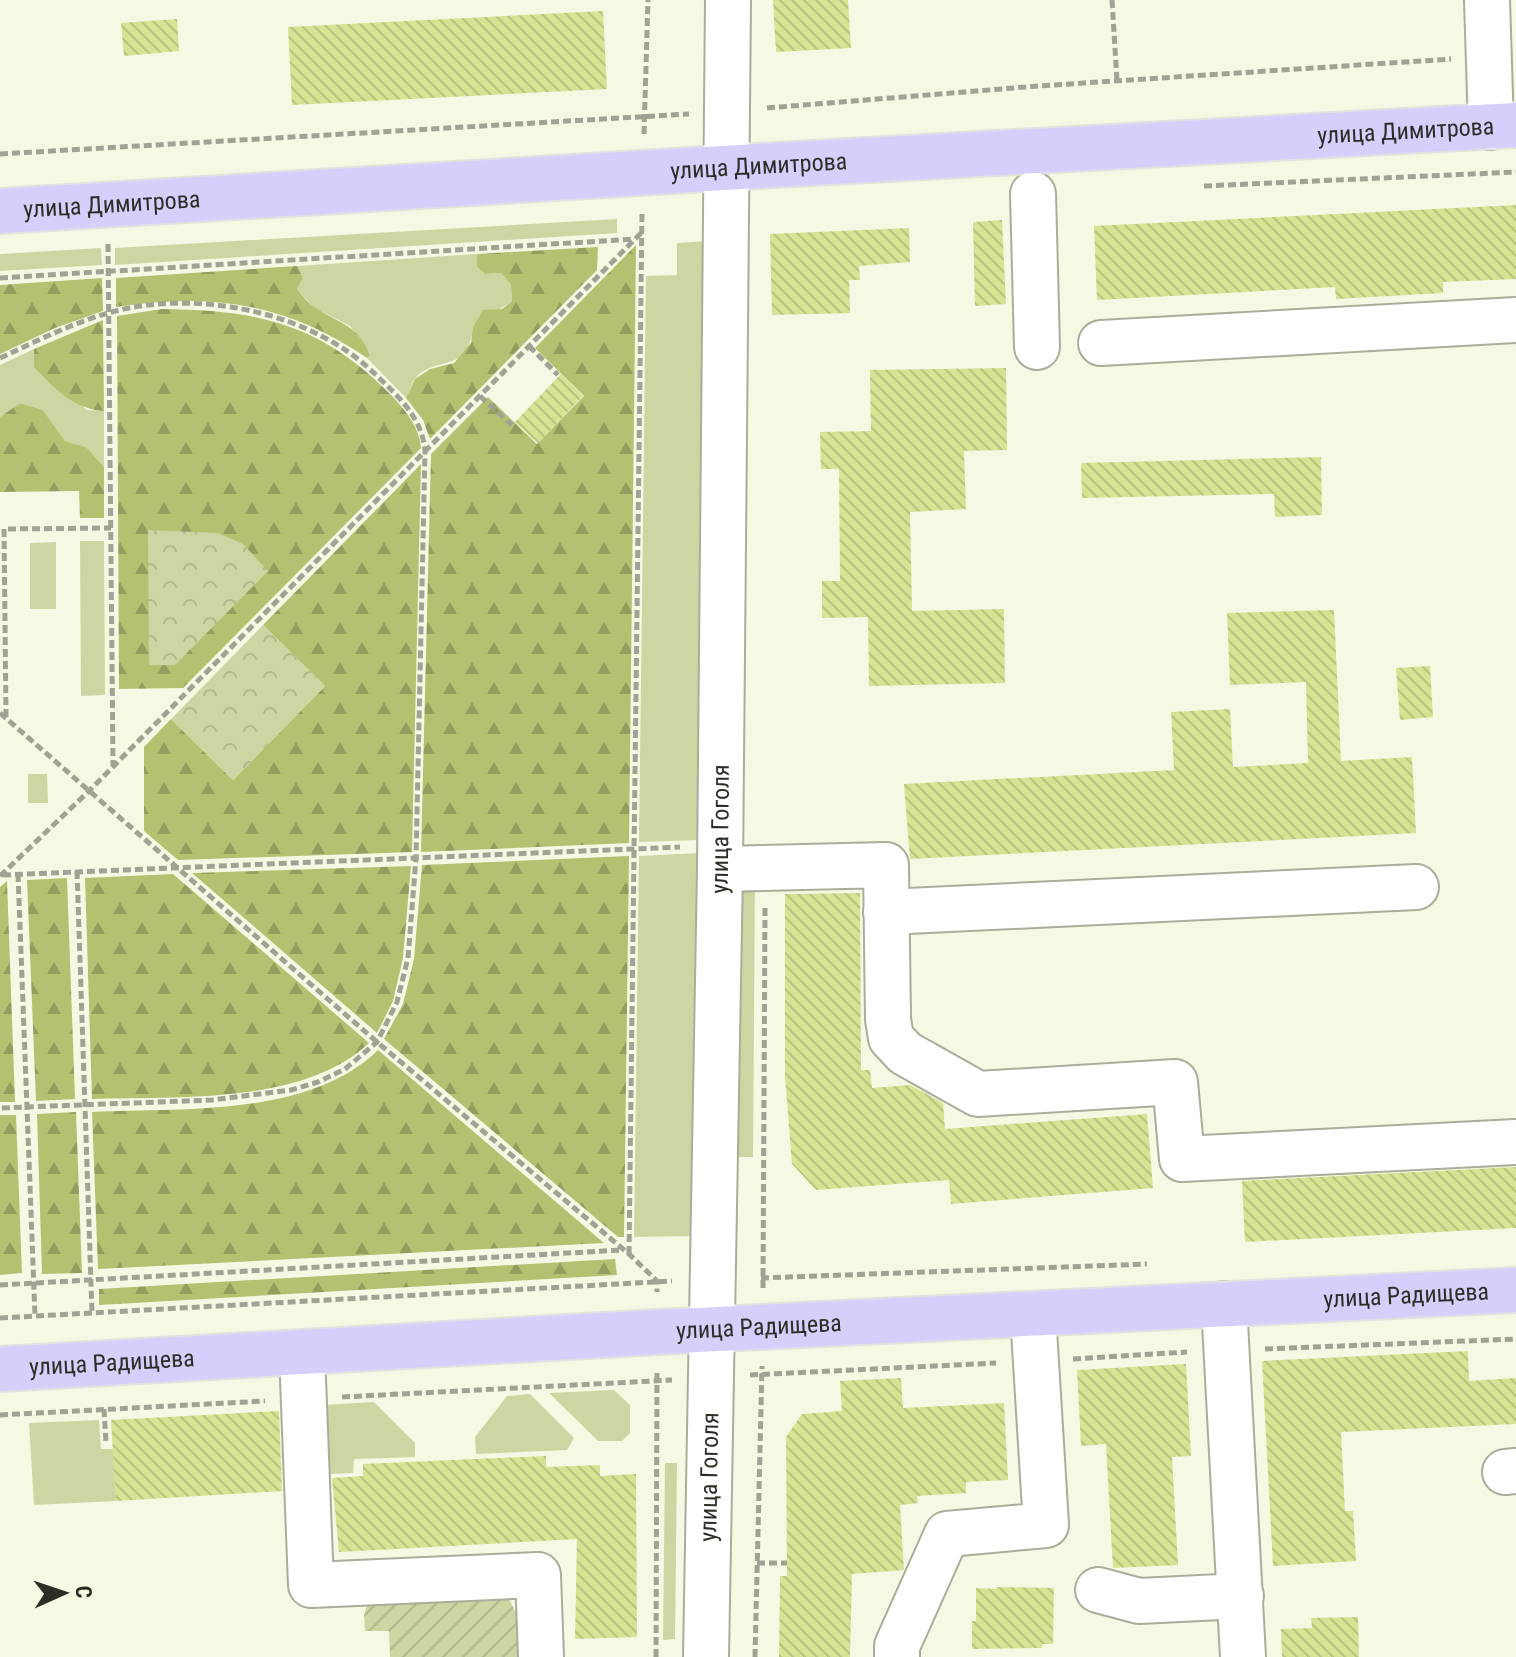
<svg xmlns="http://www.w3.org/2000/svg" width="1516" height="1657" font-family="'Roboto Condensed',sans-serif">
<defs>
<pattern id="forest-firs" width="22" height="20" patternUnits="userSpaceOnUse" patternTransform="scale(2)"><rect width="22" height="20" fill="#b4c171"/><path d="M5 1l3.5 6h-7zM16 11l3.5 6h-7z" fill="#939d5d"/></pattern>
<pattern id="park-crowns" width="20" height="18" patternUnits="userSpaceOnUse" patternTransform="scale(2)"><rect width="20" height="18" fill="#ccd6a3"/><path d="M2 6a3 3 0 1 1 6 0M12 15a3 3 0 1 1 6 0" fill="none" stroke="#afb88c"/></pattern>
<pattern id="garden-furrows" width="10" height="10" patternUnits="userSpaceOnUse" patternTransform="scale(2)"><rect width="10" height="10" fill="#ccd6a3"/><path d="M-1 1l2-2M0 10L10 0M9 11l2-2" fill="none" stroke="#afb88c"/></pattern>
<pattern id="building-back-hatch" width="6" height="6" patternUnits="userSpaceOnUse" patternTransform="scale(2)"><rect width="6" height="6" fill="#d5e392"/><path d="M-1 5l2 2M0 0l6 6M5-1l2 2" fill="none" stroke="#b7c37e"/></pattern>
</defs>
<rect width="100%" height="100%" fill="#f5f9e4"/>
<!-- grass -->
<g fill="#ccd6a3">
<polygon points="617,219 617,233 115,265 115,248"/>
<polygon points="710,241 699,840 639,842 646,276 677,275 677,243"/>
<polygon points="101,248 102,265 0,271 0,254"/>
<path d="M477 254V267L485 274 501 273 511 285 512 301 473 327C468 376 434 354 414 380 411 384 409 393 406 398L367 358 370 354 350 326 313 307 297 289 303 278 297 266Z"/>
<polygon points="34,349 34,367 87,410 104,411 104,467 86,447 65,441 43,410 20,403 0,417 0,365"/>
<polygon points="80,541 104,541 105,695 81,696"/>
<polygon points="56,542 56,609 30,609 30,543"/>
<polygon points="28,774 47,774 48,803 28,803"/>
<polygon points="700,853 693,1236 634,1237 639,856"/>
<polygon points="735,876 755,876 753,1157 733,1157"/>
<polygon points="614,1390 630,1405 630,1433 622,1441 598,1441 549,1393"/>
<polygon points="530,1394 574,1438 567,1450 476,1454 475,1437 507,1396"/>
<polygon points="374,1402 415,1443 415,1457 354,1459 353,1473 328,1474 324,1405"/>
<polygon points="99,1420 101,1449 113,1449 116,1501 34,1505 29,1423"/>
<polygon points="665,1463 677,1463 675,1639 663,1640"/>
</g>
<!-- forest -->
<g fill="url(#forest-firs)">
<polygon points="636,245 629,843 421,852 431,454 488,397 537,444 584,396 535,348"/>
<polygon points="598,247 597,270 430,439 423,420 406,398 415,379 430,369 454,363 471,343 473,327 483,310 502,309 512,301 511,285 501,273 485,274 477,267 477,254"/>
<path d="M297 266 303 278 297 289C303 296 308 304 316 308 340 324 358 325 370 355L367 358C287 303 211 292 116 307V278Z"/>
<polygon points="102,278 103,311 55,328 0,354 0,285"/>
<path d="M162 309C256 310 319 323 387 391 403 407 419 425 421 448L183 688 119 689 117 316Z"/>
<path d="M103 320 104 411C73 409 54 388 34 367V349Z"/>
<polygon points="20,403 43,410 65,441 86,447 104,467 104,518 80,518 79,491 0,492 0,417"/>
<polygon points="421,464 412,852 178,860 144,831 144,747 171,719 233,780 325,686 263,625"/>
<polygon points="629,856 624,1237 618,1237 384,1039 403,1004 414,959 422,865"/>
<polygon points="411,866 403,958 393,1001 377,1033 192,873"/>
<path d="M173 874 369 1043C304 1105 177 1096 92 1099L85 878Z"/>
<polygon points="67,878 75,1099 36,1101 27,880"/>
<polygon points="7,881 15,1102 0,1102 0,887"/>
<path d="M378 1050 604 1243 98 1269 92 1112C182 1108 310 1117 378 1050Z"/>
<polygon points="76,1112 82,1273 42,1274 37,1114"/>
<polygon points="0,1115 16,1115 22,1273 0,1275"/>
<polygon points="615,1259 617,1275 99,1305 99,1289"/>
</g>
<!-- park -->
<g fill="url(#park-crowns)">
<polygon points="148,530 218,533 243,544 268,571 175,665 149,665"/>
<polygon points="263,625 325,686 233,780 171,719"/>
</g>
<!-- garden -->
<polygon fill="url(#garden-furrows)" points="508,1597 518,1617 519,1657 390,1657 389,1631 365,1631 364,1615 368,1602"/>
<!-- building -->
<g fill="url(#building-back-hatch)">
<polygon points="773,0 848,0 851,48 776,52"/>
<polygon points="603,11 607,89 292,105 288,27"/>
<polygon points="177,19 179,51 124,56 121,23"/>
<polygon points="1516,205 1516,279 1443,282 1443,293 1336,299 1335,287 1097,300 1094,226"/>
<polygon points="1002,220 1006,304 975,306 973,222"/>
<polygon points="909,228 910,262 859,266 860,280 849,280 850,313 772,315 770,234"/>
<polygon points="1006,368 1007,450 964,451 966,509 910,512 912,611 1004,609 1005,683 869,686 868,617 822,618 822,581 840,581 839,469 821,469 820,432 871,431 870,370"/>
<polygon points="561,374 583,396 538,443 515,422"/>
<polygon points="1321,457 1322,515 1275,517 1274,494 1082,498 1081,463"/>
<polygon points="1334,610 1341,761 1412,757 1416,833 910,859 904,784 1174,770 1171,712 1230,709 1233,767 1308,763 1306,682 1230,685 1227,613"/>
<polygon points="1430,666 1433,717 1400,720 1396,668"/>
<polygon points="860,893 861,1070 870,1070 872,1088 910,1085 943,1103 945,1129 1147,1114 1153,1188 951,1204 949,1180 816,1190 792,1164 785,1076 785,894"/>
<polygon points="1516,1167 1516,1228 1245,1242 1242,1181"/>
<polygon points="1468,1351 1469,1381 1516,1378 1516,1424 1341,1432 1345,1511 1353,1511 1356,1561 1273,1566 1262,1361"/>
<polygon points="1186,1364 1191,1456 1172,1457 1178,1565 1113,1568 1106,1444 1081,1446 1077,1370"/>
<polygon points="901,1378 903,1408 1004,1403 1008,1480 966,1482 966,1493 917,1496 918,1503 900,1505 904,1570 852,1574 850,1657 779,1657 780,1576 787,1576 786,1437 802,1414 842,1411 840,1381"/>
<polygon points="279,1411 282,1491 116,1501 111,1420"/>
<polygon points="546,1456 546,1467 600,1465 600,1476 636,1474 637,1637 575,1639 577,1539 339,1552 332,1478 363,1476 363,1464"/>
<polygon points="996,1587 1054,1588 1053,1644 1042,1644 1042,1648 972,1649 972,1621 976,1621 976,1588 996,1589"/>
<polygon points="1358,1617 1359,1657 1282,1657 1281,1629 1312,1628 1311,1618"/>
</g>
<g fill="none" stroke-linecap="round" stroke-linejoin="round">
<defs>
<g id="minor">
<polyline points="1487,0 1491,127"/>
<polyline points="1033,194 1037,347"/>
<polyline points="1101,343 1516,320"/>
<polyline points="720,869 886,865 888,1019 891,1038 905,1053 978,1094 1175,1082 1182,1159 1516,1142"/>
<polyline points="886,912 1416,887"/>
<polyline points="1224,1304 1243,1657"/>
<polyline points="302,1353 311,1585 538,1575 541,1657"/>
<polyline points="1505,1472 1516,1471"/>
<polyline points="1098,1590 1139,1601 1241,1596"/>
<path id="s1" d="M706 1657 720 869 728 0"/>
<polyline points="897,1657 897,1646 947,1534 1046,1525 1033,1314"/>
</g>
<g id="major">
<path id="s2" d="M0 211 757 166 1516 125"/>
<path id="s3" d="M0 1369 657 1332 1516 1290"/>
</g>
</defs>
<!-- minor casing -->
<use href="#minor" stroke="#a9ad99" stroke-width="48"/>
<!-- major casing -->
<use href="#major" stroke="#e1e2e0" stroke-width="48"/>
<!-- path -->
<g stroke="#a0a393" stroke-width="5" stroke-dasharray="8 4" stroke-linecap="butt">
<polyline points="1112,0 1117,81"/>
<polyline points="767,108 1038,86 1451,59"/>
<polyline points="644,134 648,0"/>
<polyline points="0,154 689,114"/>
<polyline points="1204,186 1516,172"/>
<polyline points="108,244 113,766"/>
<polyline points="0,278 634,239"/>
<polyline points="529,346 558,375"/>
<path d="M0 358C35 342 70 324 108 313 194 288 313 311 377 376 400 398 422 418 425 451L416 858 408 958 397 1002 377 1042 345 1069 318 1082 291 1090 212 1100 0 1108"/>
<polyline points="480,396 512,425"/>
<polyline points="0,713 377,1042 629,1254 657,1281 657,1292"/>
<polyline points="6,717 4,529 111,528"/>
<polyline points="77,871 92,1313"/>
<polyline points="18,874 35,1316"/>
<polyline points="3,875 680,847"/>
<polyline points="0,876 89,791 641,233"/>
<polyline points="629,1254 642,212"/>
<polyline points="761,1278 1147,1264"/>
<polyline points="0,1285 622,1250"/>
<polyline points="763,1288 765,906"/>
<polyline points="0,1318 672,1281"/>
<polyline points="1265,1349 1516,1339"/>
<polyline points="1073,1359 1187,1352"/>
<polyline points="750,1375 996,1363"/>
<polyline points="342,1397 672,1380"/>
<polyline points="104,1409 106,1443"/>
<polyline points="0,1415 265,1401"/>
<polyline points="757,1563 787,1563"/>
<polyline points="656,1657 657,1370"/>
<polyline points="755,1657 762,1366"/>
</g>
<!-- minor -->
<use href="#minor" stroke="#fff" stroke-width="44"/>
<!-- major -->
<use href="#major" stroke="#d5d0fb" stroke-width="44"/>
</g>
<g text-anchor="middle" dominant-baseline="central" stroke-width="8" stroke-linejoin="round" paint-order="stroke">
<!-- street labels -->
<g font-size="24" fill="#2c2d25" stroke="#f5f9e4">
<text stroke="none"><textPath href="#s2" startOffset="1408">улица Димитрова</textPath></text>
<text stroke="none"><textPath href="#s2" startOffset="760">улица Димитрова</textPath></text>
<text stroke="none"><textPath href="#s2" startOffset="112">улица Димитрова</textPath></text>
<text stroke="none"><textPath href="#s1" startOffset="828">улица Гоголя</textPath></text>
<text stroke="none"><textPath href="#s3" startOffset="1408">улица Радищева</textPath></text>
<text stroke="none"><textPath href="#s3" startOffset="760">улица Радищева</textPath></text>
<text stroke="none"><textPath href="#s3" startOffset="112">улица Радищева</textPath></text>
<text stroke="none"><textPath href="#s1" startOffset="180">улица Гоголя</textPath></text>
</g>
</g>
<!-- north arrow -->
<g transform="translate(64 1593) rotate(87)" stroke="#f5f9e4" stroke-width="6" paint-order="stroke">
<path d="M0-6L14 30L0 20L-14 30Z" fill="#2c2d25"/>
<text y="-12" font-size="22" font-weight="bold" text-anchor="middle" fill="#2c2d25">С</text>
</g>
</svg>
